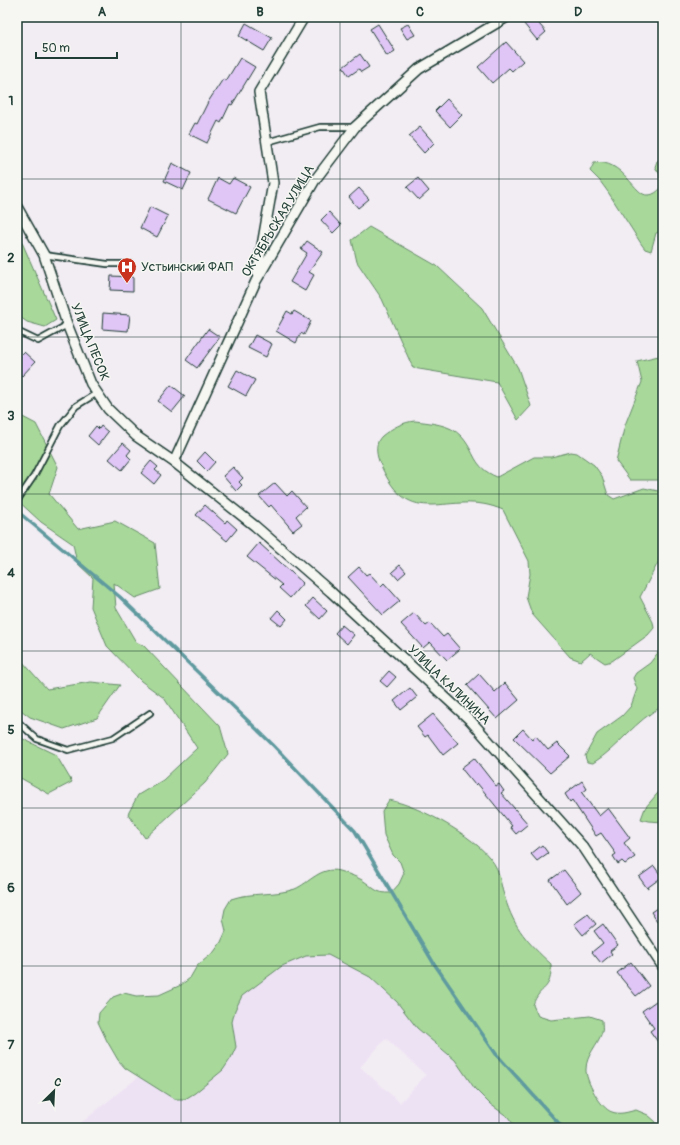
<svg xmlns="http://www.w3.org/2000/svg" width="680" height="1145" font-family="Pangolin,sans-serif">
<rect width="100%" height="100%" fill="#f2ecf3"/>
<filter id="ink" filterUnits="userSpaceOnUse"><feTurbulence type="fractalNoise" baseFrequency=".025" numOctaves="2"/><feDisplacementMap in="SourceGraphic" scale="8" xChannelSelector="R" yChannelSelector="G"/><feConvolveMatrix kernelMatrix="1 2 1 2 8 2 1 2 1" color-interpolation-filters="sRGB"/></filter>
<g filter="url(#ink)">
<!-- built -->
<path fill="#ede1f4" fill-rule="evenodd" d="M339 916 553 1128H75ZM386 1038 426 1075 400 1103 360 1067Z"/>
<!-- green -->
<g fill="#a8d99a" stroke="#648b67">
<path d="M662 159 663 231 656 233 651 251 645 249 642 245 608 192 600 181 590 171 594 163C623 158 635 197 648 195 654 195 658 191 662 187L661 176 655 167 657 161Z"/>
<polygon points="369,227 437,266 482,308 518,368 531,406 518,420 497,382 413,368 382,299 357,262 352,240"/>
<polygon points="17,231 56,320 45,327 27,322 17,315"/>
<polygon points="663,355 663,480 630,480 616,461 625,425 642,382 637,361"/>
<polygon points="17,414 36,424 58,467 49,494 78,529 115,521 155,543 160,589 135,598 114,583 116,608 136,642 144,646 220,726 228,754 205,783 145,838 128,814 138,795 163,780 197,748 164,698 141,681 107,646 91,607 93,578 77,563 73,544 41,522 17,500"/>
<path d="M415 421C430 423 450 424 461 436 476 452 472 467 497 477L534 457H551L571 452 577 453 594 465 602 476 608 495 614 499 644 488 663 492V553L640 597 653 622 654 628 648 635 612 661 605 663 590 653 581 661 570 657 532 614 526 597 530 574 529 561 503 510C448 486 410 537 379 461 376 453 375 442 382 436 392 428 403 422 415 421Z"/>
<polygon points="17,639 21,660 47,689 91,682 120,685 97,718 64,729 30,717 17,707"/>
<path d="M663 646V706C635 720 619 747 593 763L587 762 585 756 597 734 622 716 631 706 637 689 633 678 636 673 650 663Z"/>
<polygon points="17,736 56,755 72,782 49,794 17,776"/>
<polygon points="663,787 663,822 648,821 641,819 645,808"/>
<path d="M389 800C420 806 484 840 497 869 501 878 501 889 505 898 514 928 528 943 551 964 552 993 540 984 533 1005L538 1016 551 1020 590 1016 602 1020C602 1024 603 1029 602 1032 598 1045 586 1055 586 1069 585 1080 601 1109 612 1112 620 1115 628 1112 636 1110L648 1115 656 1122 655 1128H516L508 1117 490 1104 475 1089 455 1060 417 1028 397 1002 370 977 328 955 306 956 282 966 242 996 235 1010 232 1022 236 1047 231 1058 223 1070 195 1093 185 1099H174L125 1068 118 1060 107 1041 98 1022 99 1013 113 997 124 993 136 996 159 995 181 985 190 978 197 966 214 952 221 942 226 931 223 919 225 909 231 899C251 892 274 896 295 889 309 883 321 866 339 871 346 873 355 876 362 880 374 887 375 894 391 893L399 884 404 873 400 862 393 855 384 835 382 811Z"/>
</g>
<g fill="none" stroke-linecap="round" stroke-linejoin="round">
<!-- stream -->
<polyline stroke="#5f9a9f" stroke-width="3.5" points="17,511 120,597 273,745 355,831 433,962 496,1054 563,1128"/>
</g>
<!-- building -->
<g fill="#e0c6f6" stroke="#1f3d34">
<polygon points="533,17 546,32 537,40 524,24"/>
<polygon points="246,23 272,38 264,51 239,36"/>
<polygon points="378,24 395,51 387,56 370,29"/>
<polygon points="408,24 415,35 407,39 400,28"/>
<polygon points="506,42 523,61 512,71 509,68 492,83 478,67"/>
<polygon points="360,54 369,67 361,72 359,69 349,76 343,67"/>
<polygon points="240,58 255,67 232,105 230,104 221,123 218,121 207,143 189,134 195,123 197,124 208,102 223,79 226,81"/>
<polygon points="447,99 462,115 450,127 435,111"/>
<polygon points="420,127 434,143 424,153 409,136"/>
<polygon points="172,163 191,173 183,190 164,181"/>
<polygon points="218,178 229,184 233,178 250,187 236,213 208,199"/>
<polygon points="418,178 429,191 419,200 407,187"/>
<polygon points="359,188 369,199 358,208 349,197"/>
<polygon points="150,207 168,216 157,237 140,228"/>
<polygon points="329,212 341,225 333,233 321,220"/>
<polygon points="307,241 323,252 309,272 314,275 305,291 290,282 307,253 301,249"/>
<polygon points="111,276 133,277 133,291 110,290"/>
<polygon points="287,311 292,314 294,311 311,321 304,335 301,333 296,343 276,331"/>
<polygon points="103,313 130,315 128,331 102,329"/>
<polygon points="208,329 220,337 197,368 186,360"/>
<polygon points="255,335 272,344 266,357 248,348"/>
<polygon points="24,352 35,362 22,376 17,371 17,359"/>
<polygon points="237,370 255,380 246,396 228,386"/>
<polygon points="171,385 185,396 172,412 158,401"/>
<polygon points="96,426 99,429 101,426 108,432 98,445 88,436"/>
<polygon points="123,443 131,450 127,455 131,459 122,470 109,459"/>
<polygon points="205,452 215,462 207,471 197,461"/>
<polygon points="151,461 158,467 155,470 161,475 154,484 141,473"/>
<polygon points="233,467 243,478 239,482 242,485 236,491 223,476"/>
<polygon points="275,483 287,496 292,491 306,507 296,516 302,524 293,531 271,505 269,507 259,496"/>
<polygon points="205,505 225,523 227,520 237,529 227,541 196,515"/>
<polygon points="259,543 303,583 290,598 279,588 282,585 247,557"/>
<polygon points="400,565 406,572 398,579 392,572"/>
<polygon points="359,567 366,575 369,573 381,586 384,583 400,601 383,615 348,577"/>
<polygon points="313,598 327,611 320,619 306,606"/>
<polygon points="278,610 287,619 281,626 271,618"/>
<polygon points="414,613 426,626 430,623 443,637 447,634 460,649 447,660 430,642 423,648 401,624"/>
<polygon points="342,625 354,635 347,644 335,633"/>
<polygon points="389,671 396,677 387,687 380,681"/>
<polygon points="479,674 495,692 505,683 519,700 497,719 467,685"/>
<polygon points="410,688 417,697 401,710 394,701"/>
<polygon points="433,714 458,743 443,755 428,735 425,737 417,727"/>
<polygon points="523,729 532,739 536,736 548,750 557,743 570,756 550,773 514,738"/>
<polygon points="474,758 496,786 499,784 504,791 501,793 528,824 516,834 510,827 512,826 477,783 475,785 461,768"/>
<polygon points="582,781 587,789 582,793 599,816 608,808 630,838 624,843 635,857 625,864 622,861 618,864 613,856 616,854 601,833 596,836 572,800 570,802 565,794"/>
<polygon points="542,845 548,853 537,861 531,854"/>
<polygon points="654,866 662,877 647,888 639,877"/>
<polygon points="564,870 581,892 567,904 550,880"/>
<polygon points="663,904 663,917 657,921 651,912"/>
<polygon points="588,914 596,924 583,935 574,924"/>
<polygon points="603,924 618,945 610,951 612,954 601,963 592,952 603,943 594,931"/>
<polygon points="631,962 649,986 636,996 617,973"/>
<polygon points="656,1001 663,1010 663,1049 650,1031 654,1028 642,1011"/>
</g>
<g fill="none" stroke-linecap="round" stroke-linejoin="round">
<defs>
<g id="lane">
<polyline points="267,142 320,127 355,127"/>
<polyline points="44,255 107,264 130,264"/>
<polyline points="17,331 38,341 67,325"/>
<polyline points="17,501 34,476 60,426 76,406 97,393"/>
<polyline points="17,721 37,739 68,750 113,738 150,713"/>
</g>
<g id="street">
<polyline points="17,207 44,255 67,324 91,384 108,409 136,436 174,462 255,526 331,592 470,720 584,848 663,967"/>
<polyline points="257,274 273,183 259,92 304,17"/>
<polyline points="174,462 256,281 315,180 355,127 419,69 507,17"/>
</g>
</defs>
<!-- lane casing -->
<use href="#lane" stroke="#1f3d34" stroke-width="8"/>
<!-- street casing -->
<use href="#street" stroke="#1f3d34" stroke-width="12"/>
<!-- lane -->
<use href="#lane" stroke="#f6f6f2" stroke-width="4.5"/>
<!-- street -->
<use href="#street" stroke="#f6f6f2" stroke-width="9"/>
</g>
</g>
<!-- grid -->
<path fill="none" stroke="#1f3d34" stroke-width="1" stroke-opacity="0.55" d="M181 17V1128M340 17V1128M499 17V1128M17 179H663M17 337H663M17 494H663M17 651H663M17 808H663M17 966H663"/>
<!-- icons -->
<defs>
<symbol id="hospital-pin" viewBox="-11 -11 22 30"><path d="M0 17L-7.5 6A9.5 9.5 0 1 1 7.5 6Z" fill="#c8321e" stroke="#f6f6f2"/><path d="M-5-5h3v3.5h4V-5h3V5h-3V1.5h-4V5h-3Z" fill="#fff"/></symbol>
</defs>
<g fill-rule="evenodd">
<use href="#hospital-pin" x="116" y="256" width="22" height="30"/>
</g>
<g text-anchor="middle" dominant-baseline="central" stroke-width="3" stroke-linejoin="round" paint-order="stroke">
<!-- street labels -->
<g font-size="13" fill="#1f3d34" stroke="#f6f6f2">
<text transform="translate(278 221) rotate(-59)">ОКТЯБРЬСКАЯ УЛИЦА</text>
<text transform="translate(90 342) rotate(68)">УЛИЦА ПЕСОК</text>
<text transform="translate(449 685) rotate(44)">УЛИЦА КАЛИНИНА</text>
</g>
<!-- poi labels -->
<g font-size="13" fill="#1f3d34" stroke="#f6f6f2" text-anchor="start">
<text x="141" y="267">Устьинский ФАП</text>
</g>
</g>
<!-- margin -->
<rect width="680" height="1145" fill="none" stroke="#f6f6f2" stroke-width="44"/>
<!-- north arrow -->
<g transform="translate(54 1091) rotate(24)" stroke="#f6f6f2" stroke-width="3" paint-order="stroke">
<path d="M0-3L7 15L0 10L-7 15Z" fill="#1f3d34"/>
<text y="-6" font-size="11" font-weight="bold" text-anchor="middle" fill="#1f3d34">С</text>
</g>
<!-- scale -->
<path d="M36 52v6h81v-6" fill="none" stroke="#1f3d34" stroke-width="2"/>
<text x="42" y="52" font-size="12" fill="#1f3d34" stroke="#f6f6f2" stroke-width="3" paint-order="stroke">50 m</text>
<rect x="22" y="22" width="636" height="1101" fill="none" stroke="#1f3d34" stroke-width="1.5"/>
<g font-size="13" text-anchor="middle" font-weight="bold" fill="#1f3d34">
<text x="102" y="16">A</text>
<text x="260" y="16">B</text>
<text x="420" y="16">C</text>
<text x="578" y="16">D</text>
<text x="11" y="105">1</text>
<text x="11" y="262">2</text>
<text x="11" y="420">3</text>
<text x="11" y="577">4</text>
<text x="11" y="734">5</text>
<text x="11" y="892">6</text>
<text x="11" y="1049">7</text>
</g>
</svg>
